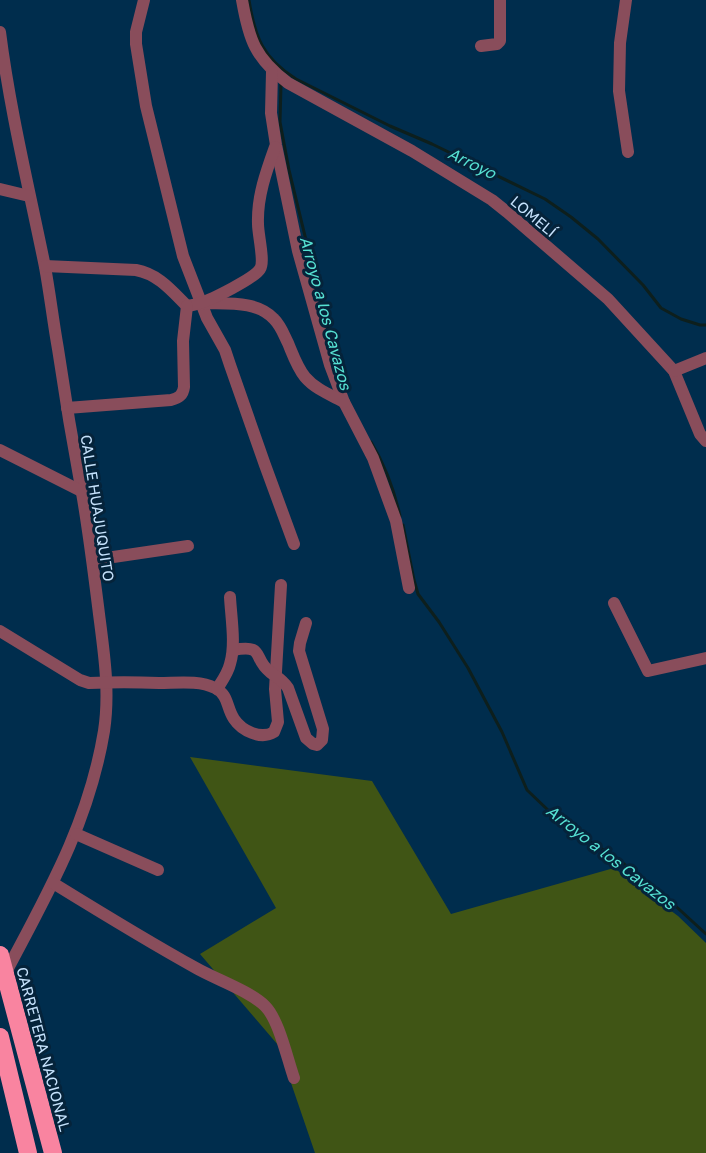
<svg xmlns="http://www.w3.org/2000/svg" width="706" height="1153" font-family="'Golos Text',sans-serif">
<rect width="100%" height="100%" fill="#002d4d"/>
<!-- green -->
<polygon fill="#405515" points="190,757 372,781 451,914 614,868 678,916 706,943 706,1153 315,1153 278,1045 200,954 276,908"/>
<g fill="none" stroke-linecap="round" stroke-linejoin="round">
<!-- stream -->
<g stroke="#0d1f1d" stroke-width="3">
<path d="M249 0C255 38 263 58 296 79L390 126 432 144 545 199 571 217 598 239 643 285 661 308 681 319 700 325H706"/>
<polyline points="281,84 280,122 289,170 320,298 343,382"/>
<path d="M371 442C385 465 394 489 400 516"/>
<polyline points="403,525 414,580 418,594 439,622 468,668 502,732 527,790 549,811 580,836 614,856 669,900 706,934"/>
</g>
<!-- minor -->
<g stroke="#894d5b" stroke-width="12">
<polyline points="144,0 136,32 136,44 146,106 183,256 207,318 225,350 230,365 265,465 294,544"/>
<path d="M242 0C249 40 255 58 288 83L412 151 492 200 507 212 608 299 674 371 700 434 706 441"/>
<polyline points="626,0 620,43 619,91 628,152"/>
<path d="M0 32C10 111 29 188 45 267 50 294 53 321 58 349 65 397 73 445 82 493 89 533 94 574 99 614 104 653 110 692 104 731 89 822 48 893 5 974"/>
<polyline points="481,46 497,44 500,41 500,0"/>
<polyline points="272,72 271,113 276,145 298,251 330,365 344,402 373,458 396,521 409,588"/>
<polyline points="0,189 29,196"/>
<path d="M45 266 136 270C158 274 171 290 187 306"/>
<path d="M203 303C226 304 257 300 274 319 281 326 284 335 288 343 293 355 297 367 305 377 315 389 331 395 344 402"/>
<path d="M187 306C191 305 196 305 200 303 211 300 255 278 260 269 265 262 258 235 258 224 257 197 266 172 275 147"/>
<polyline points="674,371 706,358"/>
<path d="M67 408 171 400C179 398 183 395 184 387L183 341 187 306"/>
<polyline points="0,450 81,491"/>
<polyline points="93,560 188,546"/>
<polyline points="614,603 648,671 706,658"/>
<path d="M0 631 80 680 89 683C112 682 136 682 159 683 177 683 199 680 215 688 229 695 226 707 234 719 242 731 261 740 274 732L278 722 275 689 281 585"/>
<path d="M233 650C266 644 252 658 270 672 277 677 283 680 288 688L306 738 313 744 317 745 322 740 323 729 299 651 300 643 306 623"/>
<path d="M217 689C222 681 228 673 230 664 236 645 231 617 230 597"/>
<polyline points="76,834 158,870"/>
<path d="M53 883C100 912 147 941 196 968 215 979 250 991 265 1006 279 1020 287 1058 294 1078"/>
</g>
<!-- highway -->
<g stroke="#f984a0" stroke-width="18">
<polyline points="0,955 53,1153"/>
<polyline points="0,1037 28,1153"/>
</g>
</g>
<g text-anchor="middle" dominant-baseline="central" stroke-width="6" stroke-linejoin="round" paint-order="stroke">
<!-- street labels -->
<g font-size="15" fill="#c6e2fc" stroke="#05233a">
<text transform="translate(534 216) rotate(40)">LOMELÍ</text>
<text transform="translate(98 508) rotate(81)">CALLE HUAJUQUITO</text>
<text transform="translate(44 1049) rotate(75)">CARRETERA NACIONAL</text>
</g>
<!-- water labels -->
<g font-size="16" font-style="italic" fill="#56e1d3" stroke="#05233a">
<text transform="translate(472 163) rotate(26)">Arroyo</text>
<text transform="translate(326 313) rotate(75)">Arroyo a los Cavazos</text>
<text transform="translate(611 857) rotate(38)">Arroyo a los Cavazos</text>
</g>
</g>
</svg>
